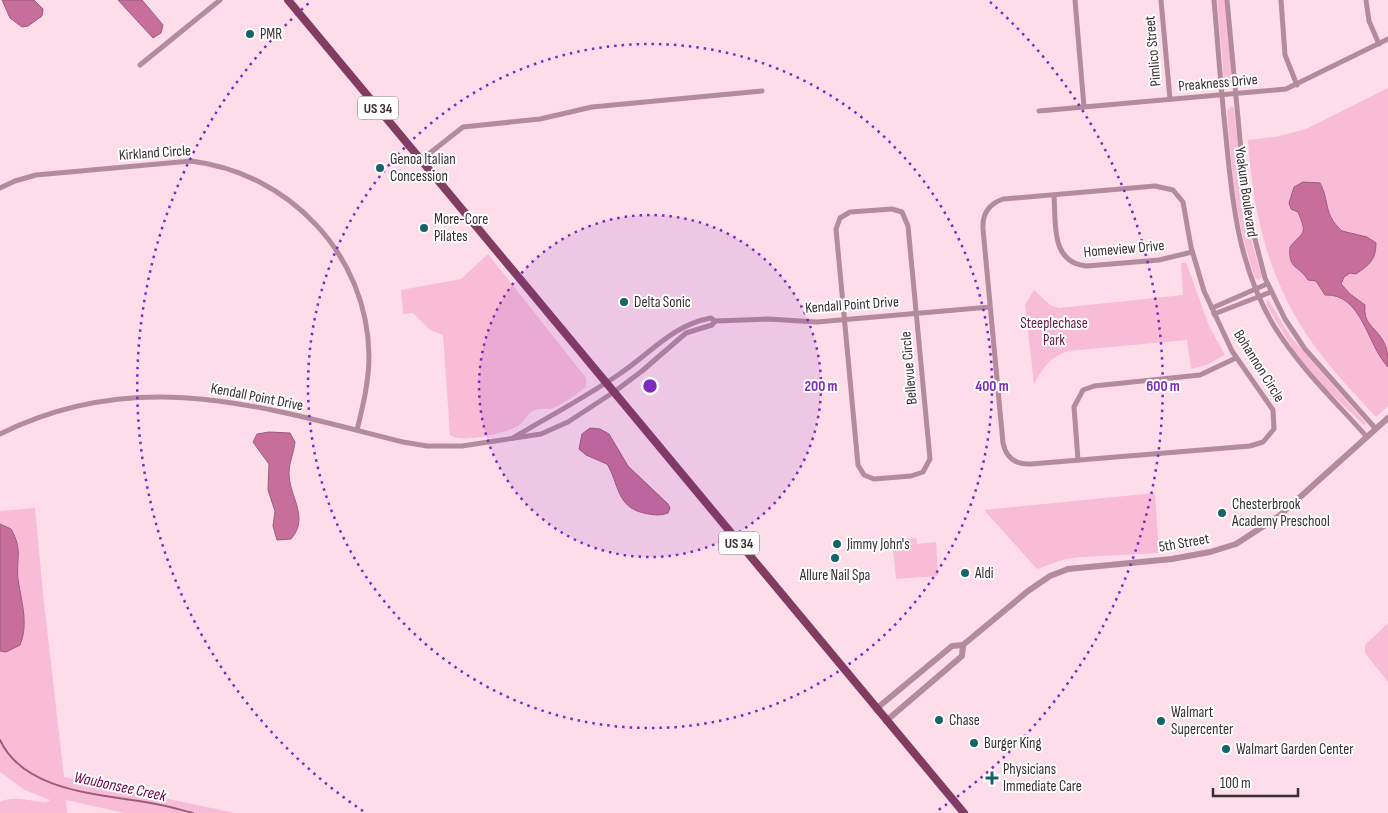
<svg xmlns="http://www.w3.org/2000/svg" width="1388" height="813" font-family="'Sofia Sans Condensed',sans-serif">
<rect width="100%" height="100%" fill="#fdddea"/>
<!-- green -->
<g fill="#f9bcd7">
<polygon points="1217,0 1225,0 1232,80 1228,84 1224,80"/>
<path d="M1388 88V406L1376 417C1358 397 1339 378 1323 357 1272 294 1253 219 1248 140L1275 137 1306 129Z"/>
<path d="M1231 106 1234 108C1240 165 1243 221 1262 276L1259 280 1255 278C1235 219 1232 172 1227 111Z"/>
<path d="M488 254 586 378V386C581 392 557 408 550 409 545 409 540 408 535 410 526 413 525 422 518 426 506 433 462 444 450 435L443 335 430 330 413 313 403 314 401 290 461 279Z"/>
<path d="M1186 262 1209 326 1225 355 1206 365 1191 369 1187 340 1068 351C1050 357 1043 368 1034 384L1025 305 1034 290 1050 305 1059 308 1183 295 1181 263Z"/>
<polygon points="1267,300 1269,301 1290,336 1366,423 1365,426 1322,385 1294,351 1266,304"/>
<polygon points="1155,493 1159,553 1082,557 1065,559 1037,569 984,510"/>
<path d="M35 508 43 594 64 777 235 813H125L66 800 67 813H0V802C18 793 43 807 50 800L25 790 0 772V511Z"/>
<polygon points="916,538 917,544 936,542 938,576 896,579 892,540"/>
<polygon points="1388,623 1388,682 1365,653 1365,645"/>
</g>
<!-- water -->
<g fill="#c76f9a" stroke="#9d5c7b">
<polygon points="2,0 34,0 43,9 42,16 28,26 22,27 10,18"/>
<polygon points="118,0 142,0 163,25 161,33 153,38"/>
<path d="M1303 182 1320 183C1330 202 1323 214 1342 231L1367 237 1376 243C1376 260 1369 265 1356 274L1350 273 1344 277 1341 284 1350 294 1365 305C1363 324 1374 326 1382 339 1388 348 1388 357 1388 367 1367 345 1362 293 1325 295L1316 281 1308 280C1299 265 1288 270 1290 247 1303 231 1308 236 1298 212L1291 209 1289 203 1294 187Z"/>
<path d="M590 428 600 429 609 434 628 466 668 504 670 508 668 513C660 516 652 515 644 513 616 507 619 483 607 464L586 455 579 449 582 434Z"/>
<path d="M269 432 290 433 295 442C294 452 289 463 289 473 289 497 310 517 291 539L277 540 273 526 275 511 268 490 269 464 253 442 257 434Z"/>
<path d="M0 524 11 529C23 550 16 558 18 579 21 600 29 624 20 645L6 652 0 651Z"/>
</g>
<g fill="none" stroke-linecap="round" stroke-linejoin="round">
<!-- stream -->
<path stroke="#9d5c7b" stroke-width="2" d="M0 740C25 794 106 794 156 804 168 806 181 810 193 813"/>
<!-- minor -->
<g stroke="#b38b9c" stroke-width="5">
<polyline points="1075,0 1084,107"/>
<polyline points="1161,0 1170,99"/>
<path d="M1214 0C1218 46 1221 91 1226 137 1232 203 1239 268 1274 326 1300 368 1335 401 1367 437"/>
<polyline points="1227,0 1246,204 1265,278 1285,319 1305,349 1376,429"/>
<polyline points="1281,0 1285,55 1297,85"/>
<polyline points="1366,0 1369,21 1379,44"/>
<polyline points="140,65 220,0"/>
<polyline points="1039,111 1286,89 1388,39"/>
<polyline points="421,160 463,127 540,119 592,107 762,91"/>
<path d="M1155 186 1173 190 1183 202 1191 247 1204 291 1232 351 1273 410 1274 429 1263 442 1250 446 1031 464C1016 465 1006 458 1003 443L983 229C982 214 989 204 1003 199Z"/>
<path d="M0 188 15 181 36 175 191 161C289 173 368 255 369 356 369 381 363 406 357 430"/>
<path d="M1054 195C1056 223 1050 263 1087 266L1159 260 1192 252"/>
<polygon points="892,209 902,212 908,226 930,459 923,472 911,476 874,479 864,475 858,465 836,229 840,218 850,212"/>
<polyline points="1212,308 1267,284"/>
<polyline points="1214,314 1271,292"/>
<path d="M0 434C138 365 263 407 403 442L427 446H462L541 434 568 422 614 392 642 371 686 333 712 325 715 321"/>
<path d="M513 438C548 417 584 398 618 375 650 354 672 325 711 318L715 321 768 319 817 322 990 307"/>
<polyline points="1078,460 1074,407 1083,390 1094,386 1200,375 1236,358"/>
</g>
<!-- tertiary -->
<g stroke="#b38b9c" stroke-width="6">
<polyline points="876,709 952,646 963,645 1028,591 1050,576 1068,569 1172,559 1210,552 1236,544 1279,516 1388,418"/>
<polyline points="886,721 962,656 963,645"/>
</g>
<!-- primary -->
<polyline stroke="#823c5f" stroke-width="8" points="288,0 964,813"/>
</g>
<!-- distance rings -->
<circle cx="650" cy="386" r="171" fill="#7b2cbf" fill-opacity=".12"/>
<g fill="none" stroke="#7b2cbf" stroke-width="2.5" stroke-dasharray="2.5 5">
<circle cx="650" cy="386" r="171"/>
<circle cx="650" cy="386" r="342"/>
<path d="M363 811A513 513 0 0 1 310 2M990 2A513 513 0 0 1 937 811"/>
</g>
<!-- markers -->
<g fill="#156469" stroke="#fff" stroke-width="2">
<circle cx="250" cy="34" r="5"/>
<circle cx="380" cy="168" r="5"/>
<circle cx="424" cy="228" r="5"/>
<circle cx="624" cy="302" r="5"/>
<circle cx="1222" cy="513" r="5"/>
<circle cx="837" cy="544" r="5"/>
<circle cx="835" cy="558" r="5"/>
<circle cx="965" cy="573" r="5"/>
<circle cx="939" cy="720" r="5"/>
<circle cx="1161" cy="721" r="5"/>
<circle cx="974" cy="743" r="5"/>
<circle cx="1226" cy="749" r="5"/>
<path d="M989.5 770.5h5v5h5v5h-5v5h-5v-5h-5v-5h5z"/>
</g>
<g text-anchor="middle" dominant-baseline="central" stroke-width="4" stroke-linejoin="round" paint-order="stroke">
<!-- shield labels -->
<g fill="#fff" stroke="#756d70" stroke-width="1">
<rect x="358" y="96.5" width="40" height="23" rx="4"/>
<rect x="719" y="531.5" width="40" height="23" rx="4"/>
</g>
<g font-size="14" font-weight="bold" fill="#3a2e33">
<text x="378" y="108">US 34</text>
<text x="739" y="543">US 34</text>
</g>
<!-- poi labels -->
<g font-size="15" fill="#3a2e33" stroke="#fff" text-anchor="start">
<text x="260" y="34">PMR</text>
<text x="390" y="159">Genoa Italian<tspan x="390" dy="17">Concession</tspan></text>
<text x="434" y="219">More-Core<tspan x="434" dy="17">Pilates</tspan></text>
<text x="634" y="302">Delta Sonic</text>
<text x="1232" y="504">Chesterbrook<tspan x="1232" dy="17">Academy Preschool</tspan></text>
<text x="847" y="544">Jimmy John's</text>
<text x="975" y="573">Aldi</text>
<text x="835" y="575" text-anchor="middle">Allure Nail Spa</text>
<text x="1171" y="712">Walmart<tspan x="1171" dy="17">Supercenter</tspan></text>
<text x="949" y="720">Chase</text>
<text x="984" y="743">Burger King</text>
<text x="1236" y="749">Walmart Garden Center</text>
<text x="1003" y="769">Physicians<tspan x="1003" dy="17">Immediate Care</tspan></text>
</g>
<!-- street labels -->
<g font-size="15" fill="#3a2e33" stroke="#fff">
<text transform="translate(1153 51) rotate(-95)">Pimlico Street</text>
<text transform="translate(1218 83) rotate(-5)">Preakness Drive</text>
<text transform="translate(155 153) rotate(-4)">Kirkland Circle</text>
<text transform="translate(1246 192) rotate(82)">Yoakum Boulevard</text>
<text transform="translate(1124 249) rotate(-5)">Homeview Drive</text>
<text transform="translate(852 305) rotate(-4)">Kendall Point Drive</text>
<text transform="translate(1259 366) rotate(58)">Bohannon Circle</text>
<text transform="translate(909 368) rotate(-95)">Bellevue Circle</text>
<text transform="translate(257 397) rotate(11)">Kendall Point Drive</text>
<text transform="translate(1184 543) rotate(-10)">5th Street</text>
</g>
<!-- park labels -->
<g font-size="15" fill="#681745" stroke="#fff">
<text x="1054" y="323">Steeplechase<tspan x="1054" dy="17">Park</tspan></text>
</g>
<!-- water labels -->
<g font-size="16" font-style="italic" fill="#710047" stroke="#fff">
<text transform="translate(120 787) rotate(12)">Waubonsee Creek</text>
</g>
</g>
<circle cx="650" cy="386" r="8" fill="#7b2cbf" stroke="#fff" stroke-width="2.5"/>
<g font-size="15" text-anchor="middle" font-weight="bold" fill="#7b2cbf" stroke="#fff" stroke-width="4" stroke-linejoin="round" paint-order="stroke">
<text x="821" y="391">200 m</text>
<text x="992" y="391">400 m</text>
<text x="1163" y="391">600 m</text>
</g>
<!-- scale -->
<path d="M1213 788v8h85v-8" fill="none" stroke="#3a2e33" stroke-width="2.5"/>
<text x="1220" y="788" font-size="15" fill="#3a2e33" stroke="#ffffff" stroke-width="4" paint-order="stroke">100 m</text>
</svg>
